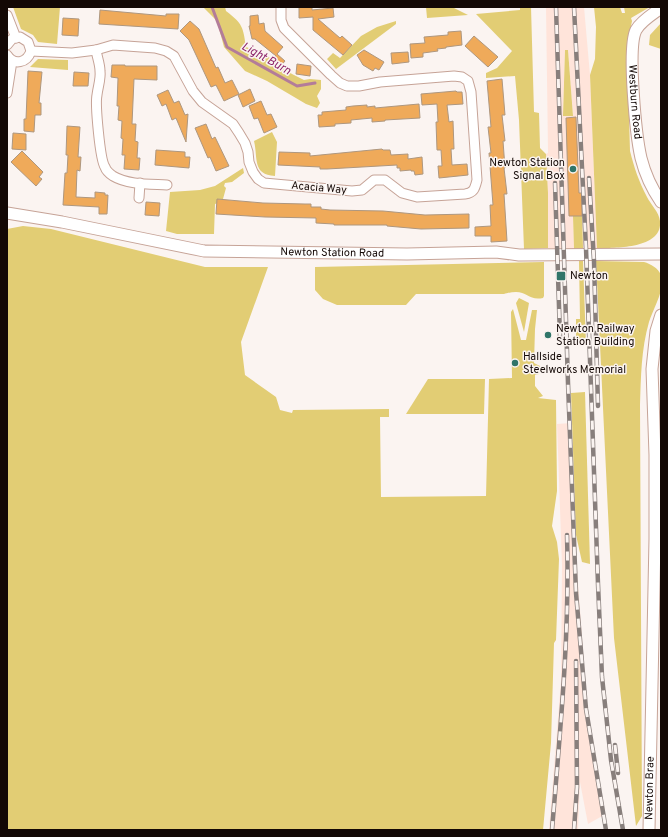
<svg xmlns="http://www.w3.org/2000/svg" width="668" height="837" font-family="Overpass,sans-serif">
<rect width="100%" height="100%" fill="#fbf4f1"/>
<!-- built -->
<g fill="#ffe4da" fill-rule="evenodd">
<path d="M546 7H584L590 75 597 248H583L582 216H573L574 249 548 248V193L546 154 548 153V151ZM565 50H568L573 115 563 116Z"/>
<polygon points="571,423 573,516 587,704 604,815 588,824 580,782 578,830 549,830 561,681 562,565 557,424"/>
</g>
<!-- green -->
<g fill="#e2cd74">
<polygon points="13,7 60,7 57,44 38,42 33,35 21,29"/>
<path d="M203 7H225L226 11C243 24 243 27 246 47L263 53 292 74 304 80 310 79 321 80V89L317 96 320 103 317 108 306 104 267 81 245 71 224 47 217 21Z"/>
<polygon points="426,7 452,7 468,15 427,18"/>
<polygon points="520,7 531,7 534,112 539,113 540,148 546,154 548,193 548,248 524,249 519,120 515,76 486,78 486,73 497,68 512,51 476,14 520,10"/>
<path d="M594 7H620L622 13H625L624 7H650L631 18 632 21 627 46 630 151C634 167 639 182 647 197 651 205 659 212 660 221 663 249 615 248 597 248L590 75 595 59 596 27Z"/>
<polygon points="396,21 396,24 336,69 327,59 333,53 340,58 361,36 377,27"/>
<polygon points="661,23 661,49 649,45 650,35"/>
<polygon points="565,50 568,50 573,116 563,116"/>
<polygon points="38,59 68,60 68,70 30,67"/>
<path d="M272 132 277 142 275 176C252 175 258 157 254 141Z"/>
<polygon points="243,168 244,173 232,182 225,183 224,186 226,188 223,199 219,199 218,203 215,204 214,234 177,234 166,231 170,192 200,190 215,186"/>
<polygon points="573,216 582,216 583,248 574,249"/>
<polygon points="23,226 51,229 205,267 268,267 241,342 245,375 276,397 280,410 292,413 293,410 389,409 389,417 380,417 381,497 486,496 489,379 512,378 511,312 513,309 521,340 526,340 532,310 537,310 535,329 534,363 540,366 539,374 535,375 535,386 543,396 538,398 556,400 557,491 552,526 557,542 559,559 556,640 554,643 551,743 543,830 7,830 7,229"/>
<polygon points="579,261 583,261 586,344 580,345 576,339 576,319 580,319"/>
<path d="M596 261 644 262C651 264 658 268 661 275 666 288 653 309 649 322 641 350 641 377 640 405L642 816 636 826 614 638Z"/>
<path d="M544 262V296L543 298C530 301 527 292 516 292 512 292 507 293 504 294H416L406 305H337L323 299 315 290V267Z"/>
<polygon points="519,298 529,303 524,332 516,303"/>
<polygon points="428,379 485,379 484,414 406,414"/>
<polygon points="585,392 590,564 582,562 576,535 571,393"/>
</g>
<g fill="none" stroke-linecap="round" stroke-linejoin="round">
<!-- stream -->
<polyline stroke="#b37c99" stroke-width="3" points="212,7 227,47 297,86 315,83"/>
</g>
<!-- building -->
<g fill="#efaa5a" stroke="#ae977f">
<polygon points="299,7 312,7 312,10 333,8 334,17 318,19 340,38 342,36 352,45 343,55 313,30 313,17 299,18"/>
<polygon points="100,10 166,16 166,14 179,14 178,29 99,24"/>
<polygon points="258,15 259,24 264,23 265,31 283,47 277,54 285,61 279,68 271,61 276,56 255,39 252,39 249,26 250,26 250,16"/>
<polygon points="63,18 79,19 78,36 62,35"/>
<polygon points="190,21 199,29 216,68 218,67 225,83 232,80 239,94 224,101 216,85 211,87 189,40 180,31"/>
<polygon points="461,31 462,45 446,47 446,48 437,49 438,51 423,53 423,57 411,58 410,44 425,43 424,37 448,35 448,32"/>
<polygon points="474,36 498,57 488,67 465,46"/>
<polygon points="364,50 384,62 379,70 375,68 373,71 363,65 357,55"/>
<polygon points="408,52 409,62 392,64 391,53"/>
<polygon points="297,64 311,66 310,76 296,74"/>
<polygon points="112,65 125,65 125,66 157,66 157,80 134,79 132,124 136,124 135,141 138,142 137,158 140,158 139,170 124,169 125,155 122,155 123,139 121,138 122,121 118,120 119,106 117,106 118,78 111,77"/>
<polygon points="28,71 42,72 39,103 41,103 41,115 35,115 34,132 24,131 24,119 26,119"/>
<polygon points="74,72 89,73 88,86 73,86"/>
<polygon points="502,79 505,115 502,115 505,141 503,141 505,168 504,168 507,194 504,194 507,241 491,242 491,236 475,236 475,227 491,226 490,205 493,205 489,153 491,153 488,127 491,127 487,81"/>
<polygon points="250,89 255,101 243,107 238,95"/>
<polygon points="168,90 174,103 179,101 185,115 188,114 186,142 176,118 172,120 166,104 162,106 157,95"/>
<polygon points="456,91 457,92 462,92 463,104 447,105 449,122 453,121 454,149 451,149 452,165 467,164 468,175 439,178 438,166 442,166 441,150 437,150 436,122 438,122 437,104 422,105 421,94"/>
<polygon points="261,101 267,115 271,114 277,127 264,133 258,118 254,119 249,106"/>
<polygon points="419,104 420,118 385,120 385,121 372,122 372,118 351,120 351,123 335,124 335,126 319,127 318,115 322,115 322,112 346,110 346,107 353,106 367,105 367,107 375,106 375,108"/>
<polygon points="576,117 579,193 582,193 582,216 569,216 566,118"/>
<polygon points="206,124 212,139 215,137 229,166 216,171 210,157 208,158 195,128"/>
<polygon points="67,126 80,127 78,157 81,157 80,171 77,170 76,197 95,198 95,192 105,193 105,195 108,195 107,214 99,214 99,207 63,205 65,173 67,173 68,155 66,155"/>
<polygon points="13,133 26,134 26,150 12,149"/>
<polygon points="382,149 383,150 390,150 391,155 408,154 408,159 422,157 423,174 415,175 414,171 411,171 411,170 400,171 400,168 397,168 397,165 327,169 320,169 320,167 278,165 279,152 310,153 310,156"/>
<polygon points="156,150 185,152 185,157 190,157 189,168 155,165"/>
<polygon points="22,151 43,172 39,177 42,179 36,186 11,162"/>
<polygon points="217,199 263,203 305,204 311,204 311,207 321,207 321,209 330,210 383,211 425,215 469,214 469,228 421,229 387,226 387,225 334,225 334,224 316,223 316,218 265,217 216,214"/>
<polygon points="146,202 160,203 159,216 145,215"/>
</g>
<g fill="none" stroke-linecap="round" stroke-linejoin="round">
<defs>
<g id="minor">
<polyline points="7,15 16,38"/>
<path d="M7 45 12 39 20 37 28 42 31 51C27 63 14 66 7 55"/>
<path d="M96 50C97 57 100 64 100 71 101 79 98 86 97 95 95 104 100 160 105 167 106 170 110 174 113 176 128 185 150 184 167 185"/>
<path d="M31 51 72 53 96 50 113 45 155 48 166 51 174 56 193 91 202 102 233 124 239 133 245 143 248 152 249 162 253 172 258 179 264 183 352 191 362 190 374 180H385L402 193 417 197 465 194C474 193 475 188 477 180L471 92 468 81 462 77 454 76 380 82 359 86H347L340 83 331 75 284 28 281 20V7"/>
<polyline points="7,93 12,61"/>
<polyline points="139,198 140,183"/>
</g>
<g id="tertiary">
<path id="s1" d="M661 8C653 14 641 21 636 30 627 48 636 136 641 158 645 174 652 189 661 202"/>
<path id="s2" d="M7 213 62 222 204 251 407 254 496 252 519 255 661 254"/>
<path id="s3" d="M649 830 655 539V455L652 369 656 331 661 315"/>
</g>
</defs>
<!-- minor casing -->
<use href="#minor" stroke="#c6a397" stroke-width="11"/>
<!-- tertiary casing -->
<use href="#tertiary" stroke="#c6a397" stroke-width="13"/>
<!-- minor -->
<use href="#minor" stroke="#fff" stroke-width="9"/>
<!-- tertiary -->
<use href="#tertiary" stroke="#fff" stroke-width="11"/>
<defs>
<g id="rail">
<polyline points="556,7 568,383 576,593 586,709 606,830"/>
<polyline points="574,7 586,248 598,584 602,677 611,760 623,830"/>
<polyline points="589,178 594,261 598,406"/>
<polyline points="555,183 560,337"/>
<polyline points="615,745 618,773"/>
<path d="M552 830C560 732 570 633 567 535"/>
<polyline points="574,830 577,787 576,661"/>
</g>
</defs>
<!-- rail casing -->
<use href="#rail" stroke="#887f7c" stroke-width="4.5"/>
<!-- rail -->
<use href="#rail" stroke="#fbf4f1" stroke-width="3" stroke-dasharray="9" stroke-linecap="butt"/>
</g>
<!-- markers -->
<g fill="#307569" stroke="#fbf4f1" stroke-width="1.5">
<circle cx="573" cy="169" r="4"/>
<rect x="556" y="271" width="10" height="10" rx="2"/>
<circle cx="548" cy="335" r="4"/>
<circle cx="515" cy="363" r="4"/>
</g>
<g text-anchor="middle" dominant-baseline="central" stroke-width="3" stroke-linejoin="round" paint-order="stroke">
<!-- street labels -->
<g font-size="11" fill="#130805" stroke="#fbf4f1">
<text stroke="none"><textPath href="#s1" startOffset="106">Westburn Road</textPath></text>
<text transform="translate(319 188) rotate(5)">Acacia Way</text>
<text stroke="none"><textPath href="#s2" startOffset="329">Newton Station Road</textPath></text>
<text stroke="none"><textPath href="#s3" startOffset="42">Newton Brae</textPath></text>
</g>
<!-- poi labels -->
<g font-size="11" fill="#130805" stroke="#fbf4f1" text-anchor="start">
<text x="565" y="163" text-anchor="end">Newton Station<tspan x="565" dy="13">Signal Box</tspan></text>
<text x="570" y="276">Newton</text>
<text x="556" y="329">Newton Railway<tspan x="556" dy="13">Station Building</tspan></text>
<text x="523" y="357">Hallside<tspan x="523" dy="13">Steelworks Memorial</tspan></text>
</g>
<!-- water labels -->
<g font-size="12" font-style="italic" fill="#8d256a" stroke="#fbf4f1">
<text transform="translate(266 59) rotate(29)">Light Burn</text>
</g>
</g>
<!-- border -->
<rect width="668" height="837" fill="none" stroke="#130805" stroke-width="16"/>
</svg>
